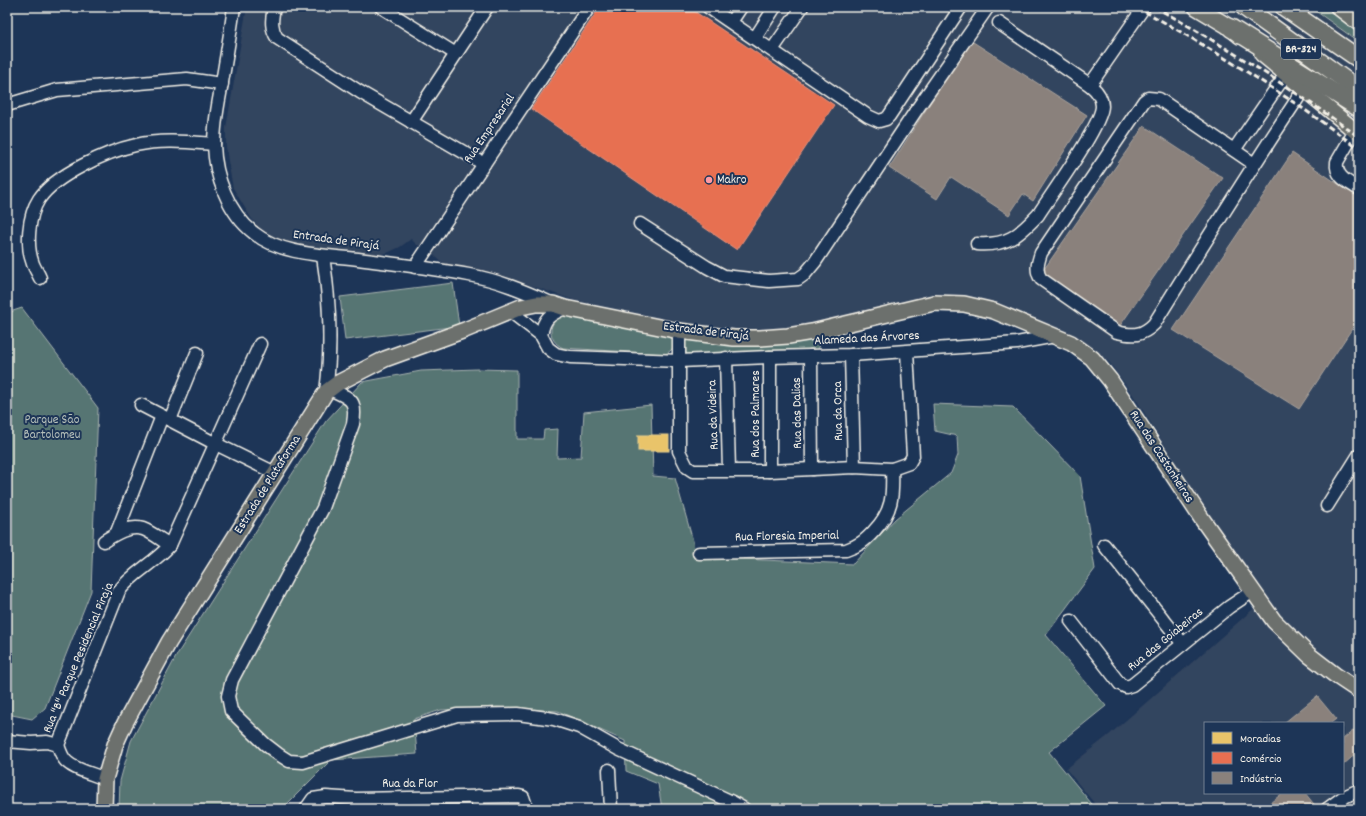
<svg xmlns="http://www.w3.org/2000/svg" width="1366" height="816" font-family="Dekko,sans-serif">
<rect width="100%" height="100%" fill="#1d3557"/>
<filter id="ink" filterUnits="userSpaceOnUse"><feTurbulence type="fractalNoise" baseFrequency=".025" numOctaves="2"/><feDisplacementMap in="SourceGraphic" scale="8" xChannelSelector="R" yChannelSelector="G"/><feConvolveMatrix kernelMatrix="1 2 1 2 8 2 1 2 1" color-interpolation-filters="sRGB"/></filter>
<g filter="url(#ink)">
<!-- built -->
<path fill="#33445e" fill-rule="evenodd" d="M247 7H1359V809H1099L1066 769 1109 735 1267 597 1225 538 1182 473 1135 398 1109 362 1091 348 1070 335 979 302 784 333 739 335 576 301 524 283 447 267 425 247 417 245 411 239 400 247 387 253 373 255H359L298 246 283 242 259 228 251 218 233 188 228 161 226 146V128ZM1205 723H1343V793H1205Z"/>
<!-- green -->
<g fill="#577473" stroke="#a6b2ae">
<polygon points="1310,7 1326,7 1359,30 1359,42"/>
<polygon points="453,283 459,326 345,340 340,297"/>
<polygon points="22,308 98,408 91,591 45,708 32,719 7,714 7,313"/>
<path d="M563 315 673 336C676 344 673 351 665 354L563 348C547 340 547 322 563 315Z"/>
<polygon points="818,336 819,351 686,354 685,337"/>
<polygon points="477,369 517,370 517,439 543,439 544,430 558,429 557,458 581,457 584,412 651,405 653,476 675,478 693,541 695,557 853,564 895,519 951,473 958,455 957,436 935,431 933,404 1013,407 1080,476 1095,569 1046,635 1106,706 1049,752 1096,809 662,809 658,784 626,771 625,741 558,711 497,707 441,710 414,719 417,754 331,760 282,809 119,809 120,781 131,741 178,653 326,421 362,382 421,371"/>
</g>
<!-- homes -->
<rect fill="#e9c46a" stroke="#ecd290" x="638" y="435" width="31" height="16"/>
<!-- shops -->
<polygon fill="#e76f51" stroke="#eb967e" points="600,7 688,7 834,105 737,250 531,109"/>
<!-- industry -->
<g fill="#8a817c" stroke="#aaa39c">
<polygon points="970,40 1087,115 1033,201 1023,194 1009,215 951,177 937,199 889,168"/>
<polygon points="1144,126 1223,178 1117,330 1040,275"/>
<polygon points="1292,153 1359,198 1359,318 1299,409 1173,330"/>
<polygon points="1317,696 1336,719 1331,723 1284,723"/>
<polygon points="1359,726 1359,751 1343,765 1343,739"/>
<polygon points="1283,793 1305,793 1317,808 1262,809"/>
</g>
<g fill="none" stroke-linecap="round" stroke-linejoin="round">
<defs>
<g id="minor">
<path d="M234 7C230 36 225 65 220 94 217 110 214 127 214 145 215 176 228 213 254 233 281 255 325 255 358 259 395 264 432 268 469 275 498 280 524 291 551 303"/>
<path d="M274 7C272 19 270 27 277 38L360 92 484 164"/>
<polyline points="381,7 456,54"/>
<polyline points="708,7 868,116 879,121 886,119 889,116 961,7"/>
<polyline points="731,22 741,7"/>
<polyline points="755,38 775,7"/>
<polyline points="772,50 802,7"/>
<polyline points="1090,85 1144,7"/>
<polyline points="7,105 57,90 187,79 222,84"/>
<polyline points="411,122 487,7"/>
<path d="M1355 131 1337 162C1335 177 1348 182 1359 189"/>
<polyline points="1234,150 1286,74"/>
<path d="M1254 164 1159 99 1148 98 1144 101 1041 253C1038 262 1035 271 1041 279L1117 332C1133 336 1142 336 1154 324 1203 245 1252 166 1304 89"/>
<polyline points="640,224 707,267 724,276 769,281 798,279 805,274 815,262 917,109 988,7"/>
<path d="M977 244C1007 246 1018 236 1038 215 1050 196 1102 125 1102 106 1102 98 1096 90 1090 85L999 23"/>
<path d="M323 256C330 301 332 346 326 392"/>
<polyline points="415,267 589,7"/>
<path d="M40 278C38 273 35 269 33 264 26 246 28 216 39 199 55 175 108 151 136 145 161 139 189 142 214 144"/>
<polyline points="510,311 541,335 548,348 556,354 570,357 680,361 770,357 851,355 1017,343 1055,336"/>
<polyline points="679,331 679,451 687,467 693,471 770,471 854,467 892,469 909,463 913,456 907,352"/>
<path d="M541 335C544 318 549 315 565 308"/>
<polyline points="851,355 854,467"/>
<polyline points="811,356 812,469"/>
<polyline points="770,357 770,471"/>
<polyline points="726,358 729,470"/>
<path d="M330 389C351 399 357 399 353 424L323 508 232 680 228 696 231 711 265 744 278 754 289 761 303 762 457 715 518 714 554 719 579 727 618 749 732 802 744 809"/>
<polyline points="141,405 216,444 275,473"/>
<polyline points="170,420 197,353"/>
<polyline points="1327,506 1359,455"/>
<polyline points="117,532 162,416"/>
<path d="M104 541C115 534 129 525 143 529 151 532 163 541 170 545"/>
<polyline points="1104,545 1183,644"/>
<path d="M699 553 846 550C858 546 865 541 874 531 893 511 893 495 892 469"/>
<polyline points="1071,621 1120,684 1126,687 1132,685 1229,607 1253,591"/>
<path d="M7 741 31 743 47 742 58 745C60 751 62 758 67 762 75 770 94 774 105 779"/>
<path d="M58 745 119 591C133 572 155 563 170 545L260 344"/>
<polyline points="609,770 611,809"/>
<polyline points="478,796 478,809"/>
<polyline points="306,809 313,799 326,797 356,799 519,796 523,797 527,809"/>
<polyline points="1327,809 1342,798 1359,790"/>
</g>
<g id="major">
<polyline points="1196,7 1231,28 1240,36"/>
<polyline points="1338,7 1359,23"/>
<polyline points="1262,54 1359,134"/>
<polyline points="104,809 105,779 115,745 125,723 169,642 326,392 338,383 385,359 465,330 521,307 536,304 553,304 565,308 679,331 734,338 760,338 788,336 812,332 934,303 964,304 994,311 1071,343 1092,358 1110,380 1202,519 1274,621 1309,655 1335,675 1359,691"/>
</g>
<g id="highway">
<polyline points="1244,7 1359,90"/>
<polyline points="1284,7 1359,59"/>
<polyline points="1231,28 1359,108"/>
</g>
</defs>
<!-- minor casing -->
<use href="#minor" stroke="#f4f1e8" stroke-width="15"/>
<!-- major casing -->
<use href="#major" stroke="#f4f1e8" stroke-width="18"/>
<!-- highway casing -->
<use href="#highway" stroke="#f4f1e8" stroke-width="20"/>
<!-- minor -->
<use href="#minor" stroke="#1d3557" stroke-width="12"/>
<!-- major -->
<use href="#major" stroke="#6c706d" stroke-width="15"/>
<!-- highway -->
<use href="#highway" stroke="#6c706d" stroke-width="17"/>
<!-- rail -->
<g stroke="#f4f1e8" stroke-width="3" stroke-dasharray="6 3" stroke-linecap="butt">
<path d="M1137 7C1214 50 1289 96 1359 149"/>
<path d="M1155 7C1225 46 1294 90 1359 137"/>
</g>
</g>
</g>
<!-- markers -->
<circle fill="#ff9aa2" stroke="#1d3557" stroke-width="1.5" cx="709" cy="180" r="4"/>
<g text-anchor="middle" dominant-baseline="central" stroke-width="4" stroke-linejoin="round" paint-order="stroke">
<!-- shield labels -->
<rect fill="#1d3557" stroke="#b4b9bc" stroke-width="1" x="1281" y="39" width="40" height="20" rx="3"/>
<g font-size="12" font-weight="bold" fill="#f4f1e8">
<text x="1301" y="49">BR-324</text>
</g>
<!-- street labels -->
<g font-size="13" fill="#f4f1e8" stroke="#1d3557">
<text transform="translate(490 129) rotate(-56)">Rua Empresarial</text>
<text transform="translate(336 241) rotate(8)">Entrada de Pirajá</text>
<text transform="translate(706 332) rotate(7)">Estrada de Pirajá</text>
<text transform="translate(867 339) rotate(-3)">Alameda das Árvores</text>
<text transform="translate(839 411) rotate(-91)">Rua da Orca</text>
<text transform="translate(798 413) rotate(-91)">Rua das Dalias</text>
<text transform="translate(756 414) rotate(-90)">Rua dos Palmares</text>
<text transform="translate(714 415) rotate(-92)">Rua da Videira</text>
<text transform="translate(1161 457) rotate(57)">Rua das Castanheiras</text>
<text transform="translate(268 485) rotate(-58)">Estrada de Plataforma</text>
<text transform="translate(787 537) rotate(-1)">Rua Floresia Imperial</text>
<text transform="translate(1166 640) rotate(-39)">Rua das Goiabeiras</text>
<text transform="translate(79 658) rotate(-67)">Rua "B" Parque Pesidencial Piraja</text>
<text x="410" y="784">Rua da Flor</text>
</g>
<!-- poi labels -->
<g font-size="13" fill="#f4f1e8" stroke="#1d3557" text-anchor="start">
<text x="717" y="180">Makro</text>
</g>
<!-- park labels -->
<g font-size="13" fill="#b5bfb9" stroke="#1d3557">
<text x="52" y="420">Parque São<tspan x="52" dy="15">Bartolomeu</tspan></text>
</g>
</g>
<!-- margin -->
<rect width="1366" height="816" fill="none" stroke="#1d3557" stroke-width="24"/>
<rect x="12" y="12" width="1342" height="792" fill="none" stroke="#f4f1e8" stroke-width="1.5" filter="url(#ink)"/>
<!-- legend -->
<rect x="1204" y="722" width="140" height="72" fill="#1d3557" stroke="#738091"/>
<rect x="1212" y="732" width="20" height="12" fill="#e9c46a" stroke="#738091"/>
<text x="1240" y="742" font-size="12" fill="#f4f1e8">Moradias</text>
<rect x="1212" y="752" width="20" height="12" fill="#e76f51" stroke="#738091"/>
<text x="1240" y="762" font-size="12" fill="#f4f1e8">Comércio</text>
<rect x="1212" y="772" width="20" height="12" fill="#8a817c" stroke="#738091"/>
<text x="1240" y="782" font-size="12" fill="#f4f1e8">Indústria</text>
</svg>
